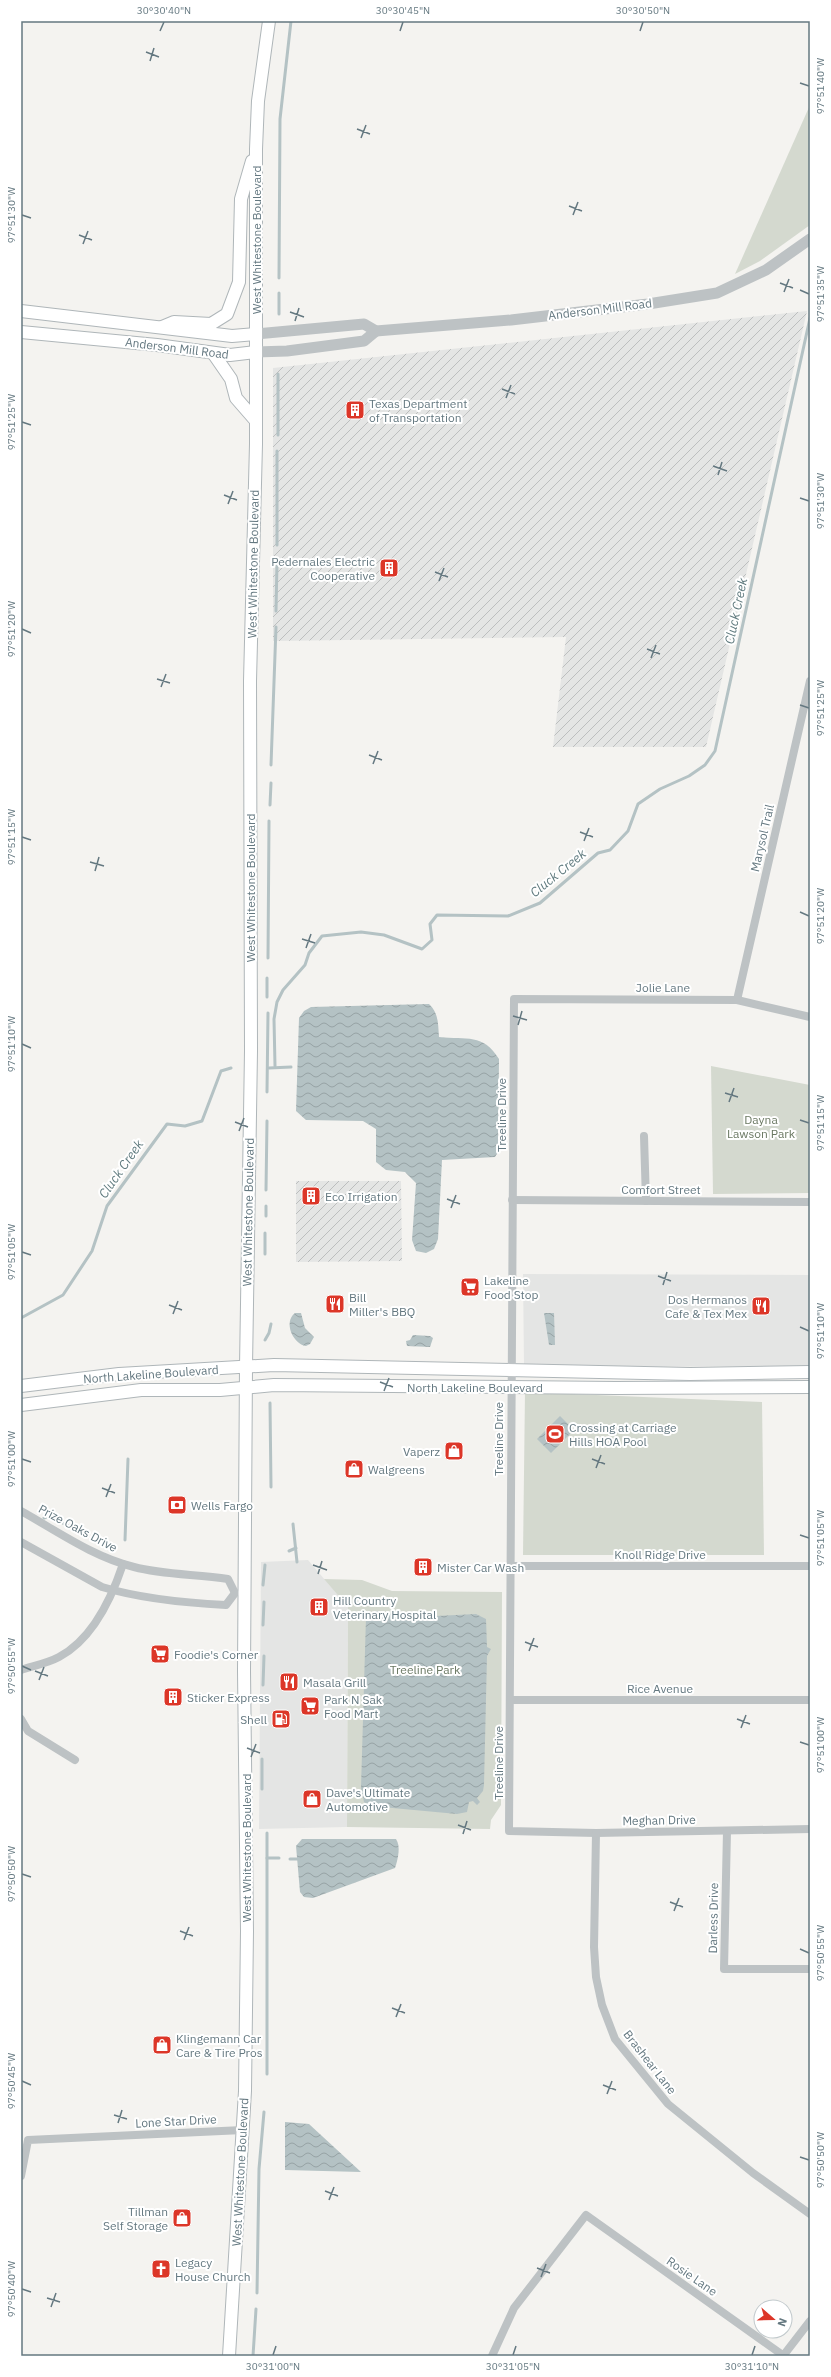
<svg xmlns="http://www.w3.org/2000/svg" width="831" height="2377" font-family="'IBM Plex Sans',sans-serif">
<defs>
<pattern id="industrial-furrows" width="10" height="10" patternUnits="userSpaceOnUse"><rect width="10" height="10" fill="#e4e5e4"/><path d="M-1 1l2-2M0 10L10 0M9 11l2-2" fill="none" stroke="#bcbebe"/></pattern>
<pattern id="water-waves" width="16" height="10" patternUnits="userSpaceOnUse"><rect width="16" height="10" fill="#b4c2c4"/><path d="M0 5q4-4 8 0t8 0" fill="none" stroke="#96a2a4"/></pattern>
</defs>
<rect width="100%" height="100%" fill="#f4f3f0"/>
<!-- built -->
<g fill="#e4e5e4">
<polygon points="523,1274 810,1275 810,1366 524,1367"/>
<polygon points="308,1560 348,1607 347,1827 259,1829 261,1562"/>
</g>
<!-- industrial -->
<g fill="url(#industrial-furrows)">
<polygon points="807,311 706,747 553,747 566,637 273,641 273,368"/>
<polygon points="296,1181 401,1181 402,1261 296,1262"/>
</g>
<!-- green -->
<g fill="#d4d9cf">
<polygon points="810,105 810,225 760,261 735,274"/>
<polygon points="711,1066 810,1085 810,1193 713,1194"/>
<polygon points="525,1392 762,1402 764,1555 523,1555"/>
<polygon points="324,1579 362,1580 392,1591 502,1592 501,1805 491,1820 490,1829 347,1827 348,1607"/>
</g>
<!-- water -->
<g fill="url(#water-waves)">
<path d="M429 1004C439 1013 438 1025 439 1037 467 1040 483 1033 499 1059L498 1152 495 1157 442 1160 438 1239 434 1249 426 1253 416 1251 412 1240 416 1183 405 1172 386 1170 376 1162V1129L363 1121 306 1120 296 1111 299 1018 304 1011 311 1007Z"/>
<path d="M295 1313H301L305 1328 314 1337 310 1344 306 1346C293 1344 283 1322 295 1313Z"/>
<polygon points="544,1313 554,1313 555,1345 549,1345"/>
<polygon points="413,1335 430,1336 433,1338 430,1347 407,1346 406,1341 410,1340"/>
<polygon points="560,1416 574,1430 551,1453 537,1439"/>
<polygon points="375,1611 436,1616 476,1614 486,1619 487,1647 491,1649 487,1656 484,1785 483,1791 477,1798 480,1802 477,1805 473,1801 469,1802 467,1812 457,1814 371,1806 364,1802 361,1788 366,1617"/>
<path d="M302 1839H396C401 1846 398 1859 395 1868L313 1898 304 1897 300 1892 296 1846Z"/>
<polygon points="285,2122 309,2124 361,2172 285,2170"/>
</g>
<g fill="none" stroke-linecap="round" stroke-linejoin="round">
<!-- stream -->
<g stroke="#b4c2c4" stroke-width="3">
<polyline points="279,278 280,119 291,21"/>
<polyline points="279,314 279,293"/>
<polyline points="278,435 278,374"/>
<polyline points="277,545 277,451"/>
<polyline points="276,611 277,562"/>
<polyline points="271,765 276,627"/>
<polyline points="270,805 271,783"/>
<polyline points="268,958 269,821"/>
<polyline points="267,978 267,997"/>
<polyline points="275,1066 274,1019 277,1002 283,990 305,965 309,953 322,936 361,932 384,935 422,949 432,940 430,924 437,915 508,916 540,903 598,853 610,850 628,831 638,804 660,789 689,776 705,765 715,751 810,318"/>
<polyline points="269,1068 291,1067"/>
<polyline points="267,1092 268,1013"/>
<polyline points="266,1190 267,1121"/>
<polyline points="266,1216 266,1206"/>
<polyline points="265,1254 265,1233"/>
<polyline points="21,1318 63,1295 92,1251 107,1206 167,1124 185,1126 202,1121 221,1071 231,1068"/>
<polyline points="265,1340 269,1333 271,1324"/>
<polyline points="270,1403 271,1487"/>
<polyline points="44,1518 49,1516 84,1534"/>
<polyline points="293,1524 297,1562"/>
<polyline points="125,1540 128,1459"/>
<polyline points="289,1551 296,1548"/>
<polyline points="263,1585 265,1565"/>
<polyline points="263,1625 264,1602"/>
<polyline points="263,1685 264,1656"/>
<polyline points="262,1759 262,1789"/>
<polyline points="267,1858 279,1858"/>
<polyline points="290,1859 299,1859"/>
<polyline points="267,2074 267,1833"/>
<polyline points="257,2293 259,2169 264,2112"/>
<polyline points="253,2356 256,2309"/>
</g>
<defs>
<g id="secondary">
<polyline points="21,311 232,336 256,334"/>
<polyline points="162,327 174,322 211,324 227,314 239,282 241,199 252,161"/>
<polyline points="21,332 157,345 230,355 256,352"/>
<polyline points="213,353 231,379 236,398 256,421"/>
<polyline points="21,1386 119,1374 274,1365 690,1374 810,1372"/>
<polyline points="21,1405 141,1390 220,1390 274,1385 616,1388 810,1387"/>
<polyline points="229,2356 245,2091 247,1931 244,1671 246,1367 251,1051 250,681 256,444 256,149 258,101 269,21"/>
</g>
</defs>
<!-- secondary casing -->
<use href="#secondary" stroke="#afb6b9" stroke-width="14"/>
<!-- minor -->
<g stroke="#bdc2c4" stroke-width="8">
<polyline points="737,1000 810,681"/>
<polyline points="810,1017 737,1000 514,999 509,1831 596,1833 810,1829"/>
<polyline points="644,1136 646,1201"/>
<polyline points="512,1200 810,1202"/>
<path d="M21 1511C57 1531 93 1557 134 1567 164 1575 197 1574 228 1579L235 1593"/>
<path d="M21 1542 102 1587C142 1599 185 1603 226 1605L235 1593"/>
<polyline points="510,1566 810,1566"/>
<path d="M21 1670C33 1666 48 1663 59 1657 93 1639 112 1597 123 1564"/>
<polyline points="510,1700 810,1700"/>
<polyline points="21,1719 28,1731 75,1760"/>
<polyline points="727,1831 724,1969 810,1969"/>
<polyline points="596,1833 594,1947 596,1977 602,2005 615,2039 668,2104 753,2173 810,2214"/>
<polyline points="21,2176 28,2140 243,2130"/>
<polyline points="492,2356 514,2308 586,2215 784,2356"/>
<polyline points="783,2356 810,2321"/>
</g>
<!-- tertiary -->
<g stroke="#bdc2c4" stroke-width="11">
<polyline points="256,334 364,324 376,331 511,320 648,304 717,293 766,270 810,239"/>
<polyline points="256,352 287,351 364,341 376,331"/>
</g>
<!-- secondary -->
<use href="#secondary" stroke="#fff" stroke-width="12"/>
</g>
<!-- ticks -->
<path fill="none" stroke="#647880" stroke-width="1.5" d="M160 31 164 22M400 31 403 22M640 31 643 22M146 52 159 57M150 61 154 48M800 83 809 86M357 129 370 134M361 138 366 125M569 206 582 211M22 215 31 218M573 215 578 202M79 235 92 240M83 244 88 231M780 283 793 288M800 290 809 294M784 292 789 279M290 312 304 317M295 321 299 308M502 389 515 394M506 398 511 385M22 422 31 425M713 466 727 471M718 475 722 462M224 495 237 500M800 498 809 501M228 504 233 491M435 572 448 577M439 581 444 568M22 629 31 633M647 649 660 654M651 658 656 645M157 679 170 683M161 687 166 674M800 705 809 708M369 755 382 760M373 764 378 751M580 832 593 837M22 837 31 840M584 841 589 828M90 862 104 866M95 871 99 857M800 912 809 916M302 939 315 943M306 948 311 934M513 1016 527 1020M518 1025 522 1011M22 1044 31 1048M725 1093 738 1097M729 1102 734 1088M800 1120 809 1123M235 1122 248 1127M239 1131 244 1118M447 1199 460 1204M451 1208 456 1195M22 1252 31 1255M658 1276 671 1281M663 1285 667 1272M169 1305 182 1310M173 1314 178 1301M800 1327 809 1331M380 1382 393 1387M384 1391 389 1378M22 1459 31 1462M592 1459 605 1464M596 1468 601 1455M102 1488 115 1493M106 1497 111 1484M800 1535 809 1538M313 1565 327 1570M318 1574 322 1561M525 1642 538 1647M529 1651 534 1638M22 1666 31 1670M35 1671 48 1676M39 1680 44 1667M737 1719 750 1724M741 1728 746 1715M800 1742 809 1745M247 1748 260 1753M251 1757 256 1744M458 1825 471 1830M463 1834 467 1821M22 1874 31 1877M670 1902 683 1907M674 1911 679 1898M180 1931 193 1936M184 1940 189 1927M800 1949 809 1953M392 2008 405 2013M396 2017 401 2004M22 2081 31 2085M603 2085 616 2090M607 2094 612 2081M114 2115 127 2119M118 2123 122 2110M800 2157 809 2160M325 2191 338 2196M329 2200 334 2187M537 2268 550 2273M541 2277 546 2264M22 2289 31 2292M47 2298 60 2302M51 2307 56 2293M273 2355 276 2346M513 2355 516 2346M752 2355 755 2346"/>
<!-- icons -->
<defs>
<symbol id="building-square" viewBox="-11 -11 22 22"><rect x="-9" y="-9" width="18" height="18" rx="4" fill="#dc3628" stroke="#fff"/><path d="M-4-6H4V6H1V3H-1V6H-4ZM-2.5-4.3h1.7v1.8h-1.7ZM.8-4.3h1.7v1.8H.8ZM-2.5-1h1.7V.8h-1.7ZM.8-1h1.7V.8H.8Z" fill="#fff"/></symbol>
<symbol id="supermarket-square" viewBox="-11 -11 22 22"><rect x="-9" y="-9" width="18" height="18" rx="4" fill="#dc3628" stroke="#fff"/><path d="M-6-5.5h2.5l.6 2H6L4.5 2H-2.5L-4.4-4H-6ZM-1.5 3.2a1.3 1.3 0 1 0 .1 0ZM3 3.2a1.3 1.3 0 1 0 .1 0Z" fill="#fff"/></symbol>
<symbol id="restaurant-square" viewBox="-11 -11 22 22"><rect x="-9" y="-9" width="18" height="18" rx="4" fill="#dc3628" stroke="#fff"/><path d="M-5-6h1v4h1v-4h1v4h1v-4h1v5L-1.5 .5V6h-2V.5L-5-1ZM5-6V6H3V1.5H1.5Q1.5-4 5-6Z" fill="#fff"/></symbol>
<symbol id="stadium-square" viewBox="-11 -11 22 22"><rect x="-9" y="-9" width="18" height="18" rx="4" fill="#dc3628" stroke="#fff"/><path d="M0-5a6.5 5 0 1 0 0 10a6.5 5 0 1 0 0-10ZM-3.5-1.8h7v3.6h-7Z" fill="#fff"/></symbol>
<symbol id="shop-square" viewBox="-11 -11 22 22"><rect x="-9" y="-9" width="18" height="18" rx="4" fill="#dc3628" stroke="#fff"/><path d="M-5-2.5h2.3a2.7 3.5 0 0 1 5.4 0H5L5.5 6h-11ZM-1.5-2.5h3a1.5 2.3 0 0 0-3 0Z" fill="#fff"/></symbol>
<symbol id="bank-square" viewBox="-11 -11 22 22"><rect x="-9" y="-9" width="18" height="18" rx="4" fill="#dc3628" stroke="#fff"/><path d="M-6-4H6V4H-6ZM0-2.3a2.3 2.3 0 1 0 0 4.6a2.3 2.3 0 1 0 0-4.6Z" fill="#fff"/></symbol>
<symbol id="fuel-square" viewBox="-11 -11 22 22"><rect x="-9" y="-9" width="18" height="18" rx="4" fill="#dc3628" stroke="#fff"/><path d="M-5.5-6h7V0h2V4h1.3V-2.5L3-4.5l.8-.8L6-3V5H2.5V1h-1V6h-7ZM-4.2-4.7v3.2H.2V-4.7Z" fill="#fff"/></symbol>
<symbol id="church-square" viewBox="-11 -11 22 22"><rect x="-9" y="-9" width="18" height="18" rx="4" fill="#dc3628" stroke="#fff"/><path d="M-1.2-6h2.4v3.5h3.3v2.4h-3.3V6h-2.4V-.1h-3.3v-2.4h3.3Z" fill="#fff"/></symbol>
</defs>
<g fill-rule="evenodd">
<use href="#building-square" x="344" y="399" width="22" height="22"/>
<use href="#building-square" x="378" y="557" width="22" height="22"/>
<use href="#building-square" x="300" y="1185" width="22" height="22"/>
<use href="#supermarket-square" x="459" y="1276" width="22" height="22"/>
<use href="#restaurant-square" x="324" y="1293" width="22" height="22"/>
<use href="#restaurant-square" x="750" y="1295" width="22" height="22"/>
<use href="#stadium-square" x="544" y="1423" width="22" height="22"/>
<use href="#shop-square" x="443" y="1440" width="22" height="22"/>
<use href="#shop-square" x="343" y="1458" width="22" height="22"/>
<use href="#bank-square" x="166" y="1494" width="22" height="22"/>
<use href="#building-square" x="412" y="1556" width="22" height="22"/>
<use href="#building-square" x="308" y="1596" width="22" height="22"/>
<use href="#supermarket-square" x="149" y="1643" width="22" height="22"/>
<use href="#restaurant-square" x="278" y="1671" width="22" height="22"/>
<use href="#building-square" x="162" y="1686" width="22" height="22"/>
<use href="#supermarket-square" x="299" y="1695" width="22" height="22"/>
<use href="#fuel-square" x="270" y="1708" width="22" height="22"/>
<use href="#shop-square" x="301" y="1788" width="22" height="22"/>
<use href="#shop-square" x="151" y="2034" width="22" height="22"/>
<use href="#shop-square" x="171" y="2207" width="22" height="22"/>
<use href="#church-square" x="150" y="2258" width="22" height="22"/>
</g>
<g text-anchor="middle" dominant-baseline="central" stroke-width="4" stroke-linejoin="round" paint-order="stroke">
<!-- street labels -->
<g font-size="12" fill="#647880" stroke="#fff">
<text transform="translate(256 240) rotate(-90)">West Whitestone Boulevard</text>
<text transform="translate(600 309) rotate(-7)">Anderson Mill Road</text>
<text transform="translate(177 348) rotate(7)">Anderson Mill Road</text>
<text transform="translate(253 564) rotate(-89)">West Whitestone Boulevard</text>
<text transform="translate(762 838) rotate(-77)">Marysol Trail</text>
<text transform="translate(250 888) rotate(-90)">West Whitestone Boulevard</text>
<text x="663" y="987">Jolie Lane</text>
<text transform="translate(501 1115) rotate(-90)">Treeline Drive</text>
<text x="661" y="1189">Comfort Street</text>
<text transform="translate(248 1212) rotate(-89)">West Whitestone Boulevard</text>
<text transform="translate(151 1374) rotate(-4)">North Lakeline Boulevard</text>
<text x="475" y="1387">North Lakeline Boulevard</text>
<text transform="translate(498 1439) rotate(-90)">Treeline Drive</text>
<text transform="translate(78 1528) rotate(28)">Prize Oaks Drive</text>
<text x="660" y="1554">Knoll Ridge Drive</text>
<text x="660" y="1688">Rice Avenue</text>
<text transform="translate(498 1763) rotate(-90)">Treeline Drive</text>
<text transform="translate(659 1820) rotate(-1)">Meghan Drive</text>
<text transform="translate(246 1848) rotate(-90)">West Whitestone Boulevard</text>
<text transform="translate(713 1918) rotate(-89)">Darless Drive</text>
<text transform="translate(650 2062) rotate(52)">Brashear Lane</text>
<text transform="translate(176 2121) rotate(-3)">Lone Star Drive</text>
<text transform="translate(240 2172) rotate(-87)">West Whitestone Boulevard</text>
<text transform="translate(692 2276) rotate(35)">Rosie Lane</text>
</g>
<!-- poi labels -->
<g font-size="12" fill="#647880" stroke="#fff" text-anchor="start">
<text x="369" y="403">Texas Department<tspan x="369" dy="14">of Transportation</tspan></text>
<text x="375" y="561" text-anchor="end">Pedernales Electric<tspan x="375" dy="14">Cooperative</tspan></text>
<text x="325" y="1196">Eco Irrigation</text>
<text x="484" y="1280">Lakeline<tspan x="484" dy="14">Food Stop</tspan></text>
<text x="349" y="1297">Bill<tspan x="349" dy="14">Miller's BBQ</tspan></text>
<text x="747" y="1299" text-anchor="end">Dos Hermanos<tspan x="747" dy="14">Cafe &amp; Tex Mex</tspan></text>
<text x="569" y="1427">Crossing at Carriage<tspan x="569" dy="14">Hills HOA Pool</tspan></text>
<text x="440" y="1451" text-anchor="end">Vaperz</text>
<text x="368" y="1469">Walgreens</text>
<text x="191" y="1505">Wells Fargo</text>
<text x="437" y="1567">Mister Car Wash</text>
<text x="333" y="1600">Hill Country<tspan x="333" dy="14">Veterinary Hospital</tspan></text>
<text x="174" y="1654">Foodie's Corner</text>
<text x="303" y="1682">Masala Grill</text>
<text x="187" y="1697">Sticker Express</text>
<text x="324" y="1699">Park N Sak<tspan x="324" dy="14">Food Mart</tspan></text>
<text x="267" y="1719" text-anchor="end">Shell</text>
<text x="326" y="1792">Dave's Ultimate<tspan x="326" dy="14">Automotive</tspan></text>
<text x="176" y="2038">Klingemann Car<tspan x="176" dy="14">Care &amp; Tire Pros</tspan></text>
<text x="168" y="2211" text-anchor="end">Tillman<tspan x="168" dy="14">Self Storage</tspan></text>
<text x="175" y="2262">Legacy<tspan x="175" dy="14">House Church</tspan></text>
</g>
<!-- park labels -->
<g font-size="12" fill="#6a7862" stroke="#fff">
<text x="761" y="1119">Dayna<tspan x="761" dy="14">Lawson Park</tspan></text>
<text x="425" y="1669">Treeline Park</text>
</g>
<!-- water labels -->
<g font-size="13" font-style="italic" fill="#5f7a7e" stroke="#fff">
<text transform="translate(736 611) rotate(-78)">Cluck Creek</text>
<text transform="translate(558 873) rotate(-39)">Cluck Creek</text>
<text transform="translate(121 1169) rotate(-55)">Cluck Creek</text>
</g>
</g>
<!-- border -->
<rect width="831" height="2377" fill="none" stroke="#ffffff" stroke-width="44"/>
<!-- north arrow -->
<g transform="translate(773 2319) rotate(110)"><circle r="19" fill="#ffffff" stroke="#c1c9cc"/>
<path d="M0-3L7 15L0 10L-7 15Z" fill="#dc3628"/>
<text y="-6" font-size="11" font-weight="bold" text-anchor="middle" fill="#647880">N</text>
</g>
<rect x="22" y="22" width="787" height="2333" fill="none" stroke="#647880" stroke-width="1.5"/>
<g font-size="10" text-anchor="middle" fill="#647880">
<text x="164" y="14">30°30'40"N</text>
<text x="403" y="14">30°30'45"N</text>
<text x="643" y="14">30°30'50"N</text>
<text transform="translate(820 86) rotate(-90)" y="4">97°51'40"W</text>
<text transform="translate(11 215) rotate(-90)" y="4">97°51'30"W</text>
<text transform="translate(820 294) rotate(-90)" y="4">97°51'35"W</text>
<text transform="translate(11 422) rotate(-90)" y="4">97°51'25"W</text>
<text transform="translate(820 501) rotate(-90)" y="4">97°51'30"W</text>
<text transform="translate(11 629) rotate(-90)" y="4">97°51'20"W</text>
<text transform="translate(820 708) rotate(-90)" y="4">97°51'25"W</text>
<text transform="translate(11 837) rotate(-90)" y="4">97°51'15"W</text>
<text transform="translate(820 916) rotate(-90)" y="4">97°51'20"W</text>
<text transform="translate(11 1044) rotate(-90)" y="4">97°51'10"W</text>
<text transform="translate(820 1123) rotate(-90)" y="4">97°51'15"W</text>
<text transform="translate(11 1252) rotate(-90)" y="4">97°51'05"W</text>
<text transform="translate(820 1331) rotate(-90)" y="4">97°51'10"W</text>
<text transform="translate(11 1459) rotate(-90)" y="4">97°51'00"W</text>
<text transform="translate(820 1538) rotate(-90)" y="4">97°51'05"W</text>
<text transform="translate(11 1666) rotate(-90)" y="4">97°50'55"W</text>
<text transform="translate(820 1745) rotate(-90)" y="4">97°51'00"W</text>
<text transform="translate(11 1874) rotate(-90)" y="4">97°50'50"W</text>
<text transform="translate(820 1953) rotate(-90)" y="4">97°50'55"W</text>
<text transform="translate(11 2081) rotate(-90)" y="4">97°50'45"W</text>
<text transform="translate(820 2160) rotate(-90)" y="4">97°50'50"W</text>
<text transform="translate(11 2289) rotate(-90)" y="4">97°50'40"W</text>
<text x="273" y="2370">30°31'00"N</text>
<text x="513" y="2370">30°31'05"N</text>
<text x="752" y="2370">30°31'10"N</text>
</g>
</svg>
